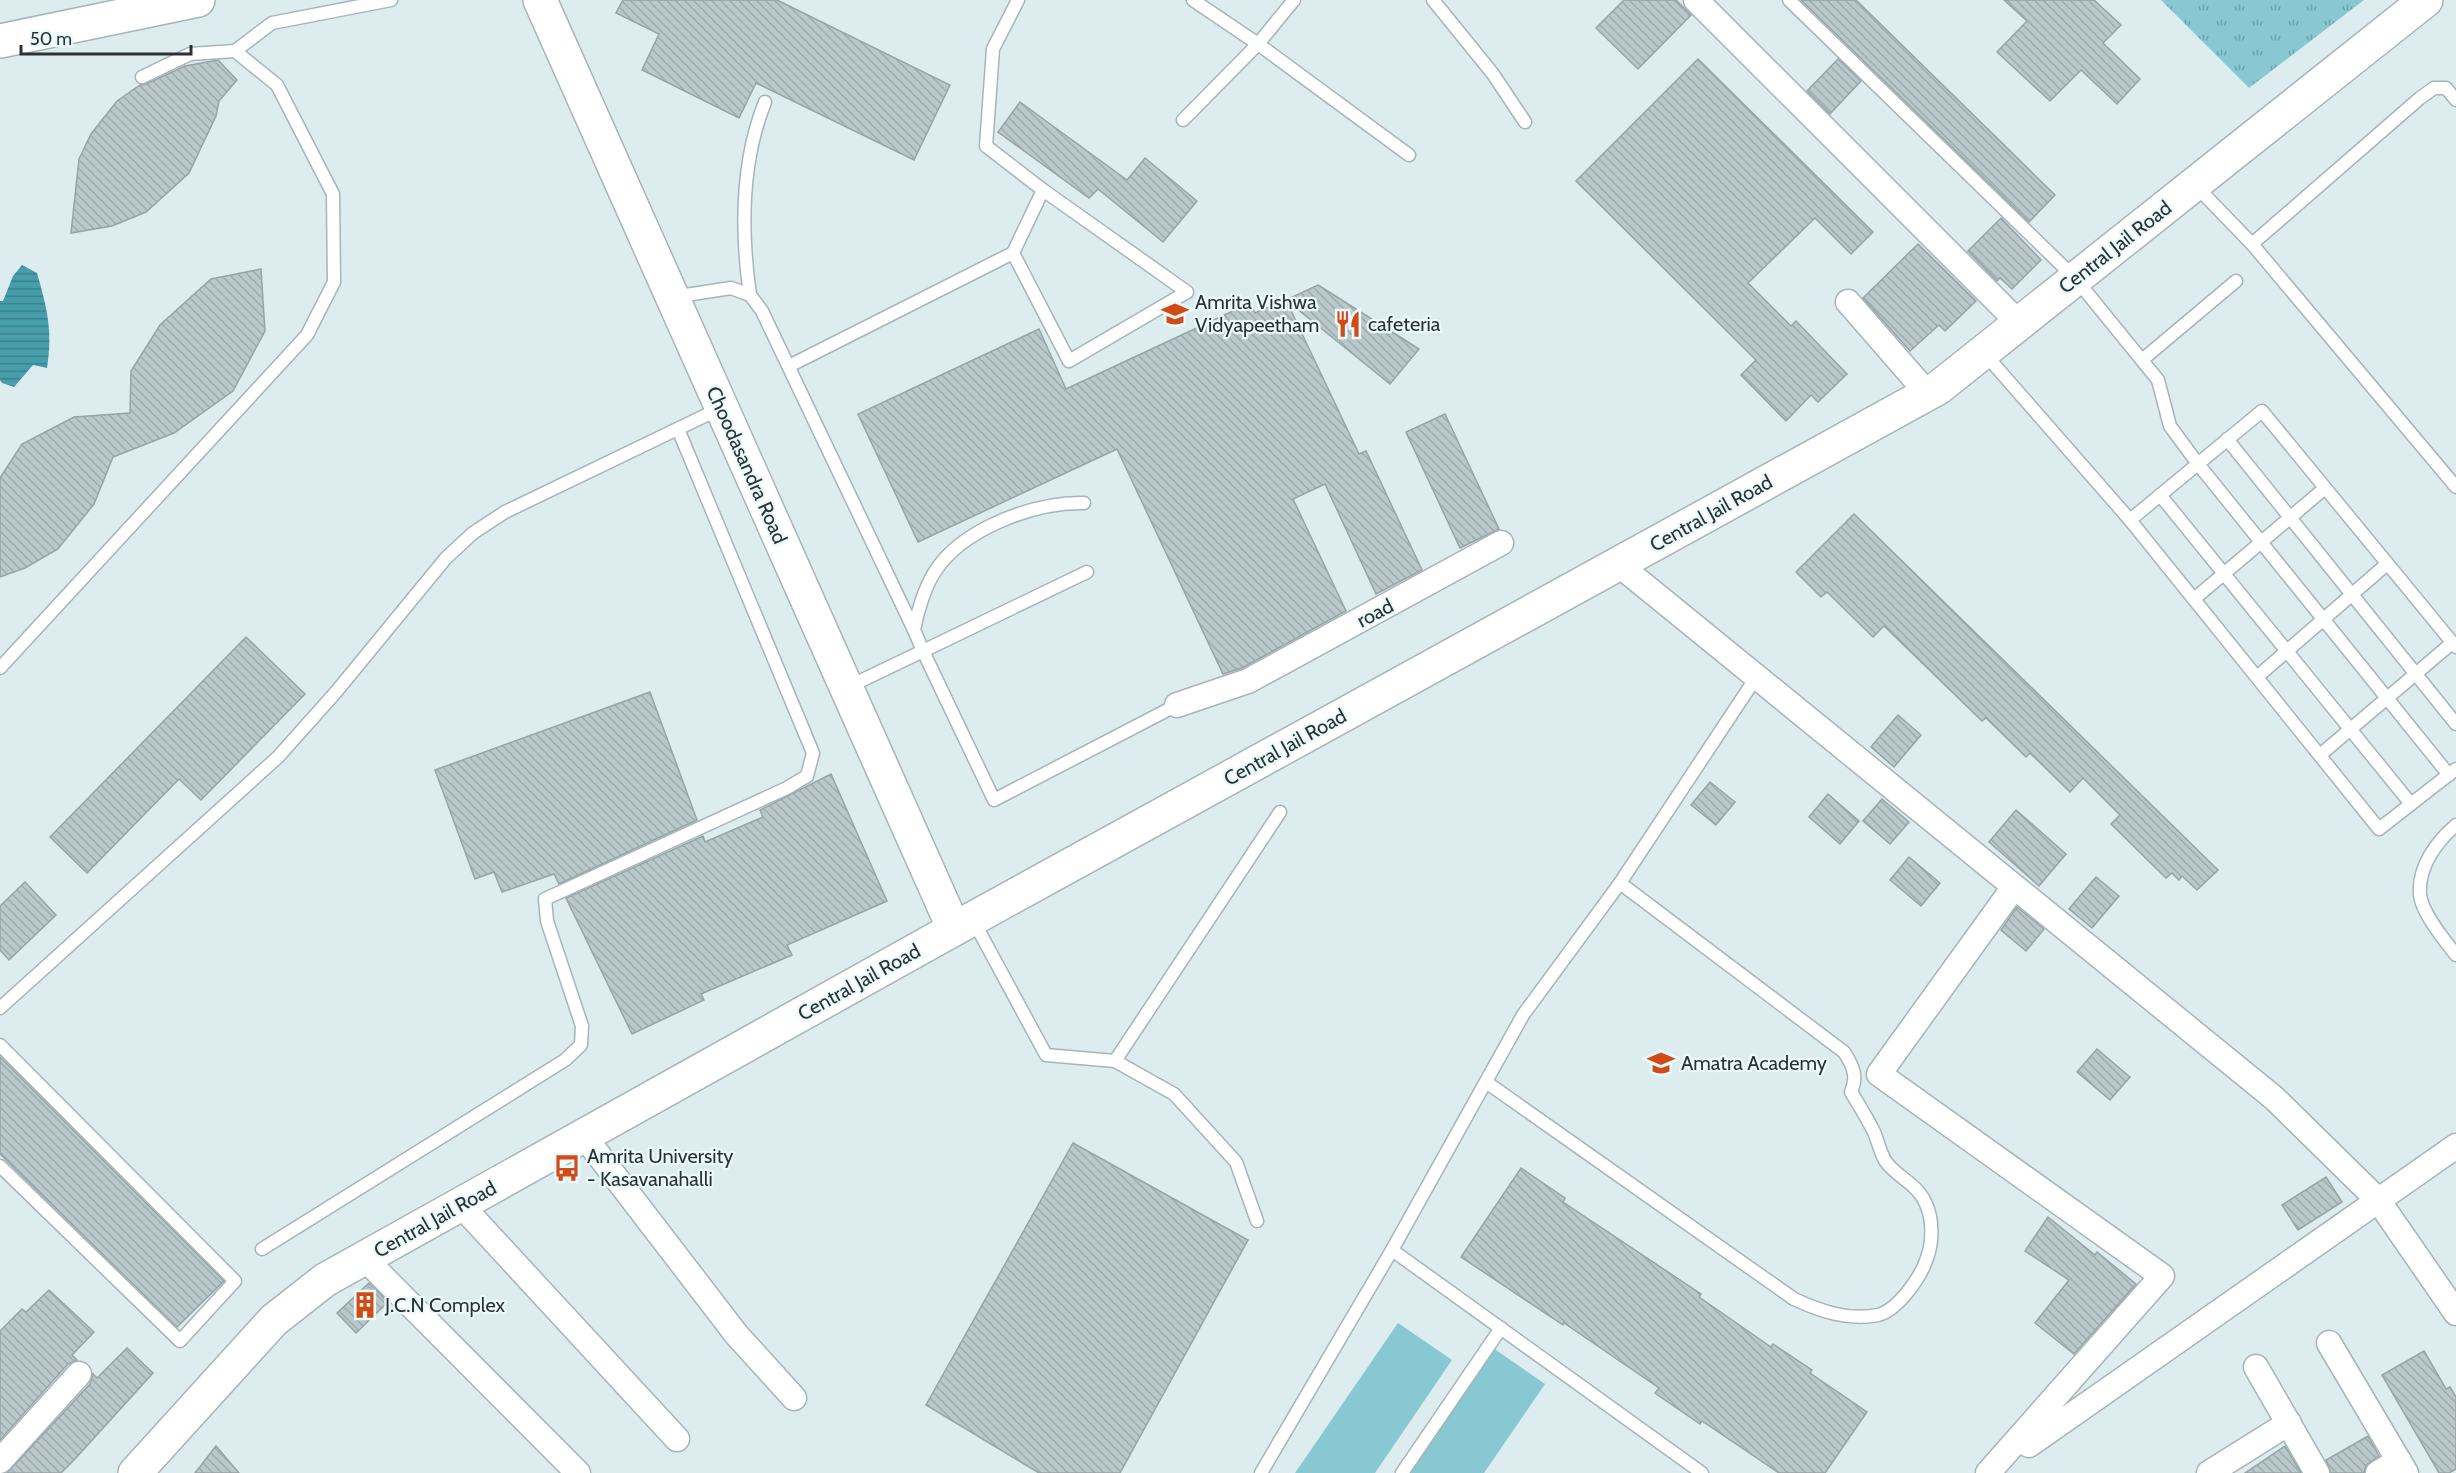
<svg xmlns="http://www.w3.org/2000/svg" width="2456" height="1473" font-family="Cabin,sans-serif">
<defs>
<pattern id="grass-tufts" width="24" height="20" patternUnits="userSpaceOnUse" patternTransform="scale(1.5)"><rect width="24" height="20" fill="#88c8d2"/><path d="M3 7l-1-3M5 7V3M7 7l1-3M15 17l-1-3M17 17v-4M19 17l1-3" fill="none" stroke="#6fa3ab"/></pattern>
<pattern id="water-rules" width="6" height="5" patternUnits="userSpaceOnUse" patternTransform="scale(1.5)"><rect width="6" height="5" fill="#469eab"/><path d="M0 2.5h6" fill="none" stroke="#3b818c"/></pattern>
<pattern id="building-back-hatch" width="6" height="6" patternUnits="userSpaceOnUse" patternTransform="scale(1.5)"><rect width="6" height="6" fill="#b9c8ca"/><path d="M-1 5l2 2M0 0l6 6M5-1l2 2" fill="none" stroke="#9facae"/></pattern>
</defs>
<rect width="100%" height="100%" fill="#ddecef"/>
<!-- grass -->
<polygon fill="url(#grass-tufts)" points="2161,0 2364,0 2249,88"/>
<!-- pitch -->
<g fill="#88c8d2">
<polygon points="1398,1323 1452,1360 1375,1473 1295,1473"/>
<polygon points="1493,1348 1545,1384 1484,1473 1408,1473"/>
</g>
<!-- water -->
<path fill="url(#water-rules)" d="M22 265 37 273C47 308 53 331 47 368L33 365 14 387 2 383 0 380V301H3L13 276Z"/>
<!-- building -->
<g fill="url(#building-back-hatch)" stroke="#96a4a6" stroke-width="1.5">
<polygon points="623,0 777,0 950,85 914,160 756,83 739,118 642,70 659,34 616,13"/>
<polygon points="1624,0 1676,0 1691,15 1638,69 1596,28"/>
<polygon points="1801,0 1856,0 2055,195 2029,222"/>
<polygon points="2004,0 2094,0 2121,25 2103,43 2140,79 2117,104 2081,70 2050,101 1997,52 2027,21"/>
<polygon points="1698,59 1873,232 1851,254 1815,218 1748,283 1791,326 1796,321 1847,374 1818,402 1811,395 1786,421 1741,375 1756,360 1576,181"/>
<polygon points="1838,59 1861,81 1830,114 1807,91"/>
<polygon points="218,60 237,80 219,101 216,116 189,173 146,212 112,226 71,233 79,159 91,134 117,101 140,85 146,84 185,66"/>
<polygon points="1020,102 1127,180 1145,158 1197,201 1163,242 1098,189 1089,198 998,132"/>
<polygon points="2001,218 2041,260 2012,289 2000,278 1997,281 1968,251"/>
<polygon points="1918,244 1976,301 1945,331 1939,325 1910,351 1863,298"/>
<polygon points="261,269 265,331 233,391 174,433 113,457 94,504 58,549 25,568 0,577 0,478 22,444 74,417 130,413 131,371 160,325 211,279"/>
<polygon points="1318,285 1419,349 1390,384 1286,300"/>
<polygon points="1286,300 1359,454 1366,451 1422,570 1376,594 1325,484 1293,499 1346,611 1242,668 1223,674 1117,449 918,542 858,414 1039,329 1066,389 1250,303 1255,313"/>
<polygon points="1445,414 1499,529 1460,548 1406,432"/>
<polygon points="1854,514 2218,870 2197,890 2182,876 2179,880 2172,873 2166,878 2111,824 2120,815 2083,778 2070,792 2030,753 2026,757 1986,718 1982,721 1884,626 1873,637 1827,592 1821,597 1796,572"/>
<polygon points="246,637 305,694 201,800 179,779 87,873 50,837"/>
<polygon points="650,692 697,820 559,884 554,874 502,892 494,872 475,879 435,770"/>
<polygon points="1898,715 1921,735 1894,767 1871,747"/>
<polygon points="831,774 887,901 787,945 792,955 701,994 704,1000 632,1034 566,898 703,836 705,842 763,817 760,810"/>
<polygon points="1710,782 1735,802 1716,825 1691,805"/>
<polygon points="1828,794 1859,821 1840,844 1809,817"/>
<polygon points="1882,799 1909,822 1890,844 1863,821"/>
<polygon points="2016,810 2066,854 2039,886 1989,842"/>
<polygon points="1909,857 1940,883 1921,906 1890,880"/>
<polygon points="2096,877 2119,896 2092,928 2069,909"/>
<polygon points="25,882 56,915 9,960 0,950 0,906"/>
<polygon points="2017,907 2044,929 2026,951 2001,930"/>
<polygon points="2097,1049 2130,1077 2110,1100 2077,1072"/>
<polygon points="0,1057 224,1281 177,1327 0,1154"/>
<polygon points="1073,1143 1248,1240 1120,1473 1039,1473 926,1405"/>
<polygon points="1521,1168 1565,1198 1563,1202 1701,1294 1699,1297 1771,1347 1773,1344 1812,1370 1810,1373 1867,1412 1825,1473 1779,1473 1702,1421 1700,1424 1655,1393 1659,1388 1564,1323 1563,1325 1461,1257"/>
<polygon points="2326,1177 2342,1202 2298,1230 2282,1205"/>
<polygon points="2048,1217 2095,1255 2097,1252 2136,1284 2074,1354 2035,1323 2069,1280 2025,1251"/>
<polygon points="369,1283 388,1302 356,1333 337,1313"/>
<polygon points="49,1290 94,1332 72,1355 77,1360 68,1364 0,1440 0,1331 22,1309 26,1312"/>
<polygon points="127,1348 153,1373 75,1459 61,1473 7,1473 90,1384 93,1374 97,1378"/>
<polygon points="2424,1351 2446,1389 2450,1387 2456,1397 2456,1469 2449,1473 2439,1473 2382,1375"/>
<polygon points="2368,1436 2379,1456 2366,1465 2364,1473 2331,1473 2326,1460"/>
<polygon points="216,1446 239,1473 195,1473"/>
<polygon points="2285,1446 2301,1473 2245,1473"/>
</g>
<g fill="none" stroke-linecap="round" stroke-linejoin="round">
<defs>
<g id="lane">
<polyline points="1193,0 1258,44 1294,0"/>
<polyline points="1433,0 1493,74 1525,122"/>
<polyline points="1789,0 2075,278 2158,380 2170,426 2198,464 2449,775"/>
<polyline points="235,51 272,23 391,0"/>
<polyline points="1183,120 1258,44 1409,155"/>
<polyline points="2195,185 2252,244 2456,487"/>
<polyline points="2252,244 2420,98 2434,88 2446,88 2456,100"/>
<polyline points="1013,253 1069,361 1187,292 1043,190"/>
<path d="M750 295C741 232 741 162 765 102"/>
<polyline points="673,297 731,288 750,295 762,311 914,630 923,651 848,687"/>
<polyline points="1984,353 2130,520 2379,829 2456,769"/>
<polyline points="2142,360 2236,281"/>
<polyline points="789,366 1013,253 1043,190 986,146 993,49 1018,0"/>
<polyline points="2227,439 2456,724"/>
<polyline points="2160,495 2411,804"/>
<polyline points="2130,520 2262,411 2456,647"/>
<polyline points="1087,572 923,651 994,800 1177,705"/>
<polyline points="2194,599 2325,488"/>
<path d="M914 630C917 613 925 587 934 573 961 529 1034 502 1084 503"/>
<polyline points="0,668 307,335 334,282 333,194 277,85 235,51 190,54 142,77"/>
<polyline points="2257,677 2387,564"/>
<polyline points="2320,755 2452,643"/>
<path d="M2456 825C2436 842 2418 867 2420 894 2421 912 2445 941 2456 955"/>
<polyline points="973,920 1046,1055 1115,1061 1174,1094 1236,1162 1257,1221"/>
<polyline points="0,1008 278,757 336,692 446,558 473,533 505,512 721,408"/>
<polyline points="0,1045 235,1281 180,1341 0,1166"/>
<polyline points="1115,1061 1280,812"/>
<path d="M1486 1082 1794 1299C1820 1311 1848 1321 1878 1315 1898 1310 1921 1277 1927 1258 1933 1242 1933 1219 1926 1204 1918 1184 1898 1178 1886 1162 1880 1153 1878 1141 1874 1132 1867 1118 1859 1105 1851 1092 1858 1076 1853 1066 1844 1052L1620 883"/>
<polyline points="262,1249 565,1060 581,1045 582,1026 547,921 545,899 787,788 807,776 813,753 678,429"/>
<polyline points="1392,1250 1702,1473"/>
<polyline points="1261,1473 1392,1250 1523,1015 1620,883 1757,676"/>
<polyline points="1402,1473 1501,1328"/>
</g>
<g id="street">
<polyline points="1696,0 2019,323"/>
<polyline points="1848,302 1928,394"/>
<polyline points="1618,564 2274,1098 2378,1200 2456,1313"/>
<polyline points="1177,705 1248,681 1501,543"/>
<polyline points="584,1136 736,1334 794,1398"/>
<polyline points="460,1204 677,1439"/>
<polyline points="364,1258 578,1473"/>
<polyline points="2329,1343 2406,1473"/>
<polyline points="2256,1367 2317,1473"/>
<polyline points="2029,1445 2456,1146"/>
<polyline points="0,1461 79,1374"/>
<polyline points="1988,1473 2162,1276 1879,1074 2014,887"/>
<polyline points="2209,1473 2289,1423"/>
<polyline points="2378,1473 2399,1461"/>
</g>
<g id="secondary">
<polyline points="540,0 954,929"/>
<polyline points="0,41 198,0"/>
<polyline points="135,1473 274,1320 325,1280 954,929 1938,388 2426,0"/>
</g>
</defs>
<!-- lane casing -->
<use href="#lane" stroke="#a6b5b7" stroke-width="15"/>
<!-- street casing -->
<use href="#street" stroke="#a6b5b7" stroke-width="27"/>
<!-- secondary casing -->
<use href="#secondary" stroke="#a6b5b7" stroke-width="36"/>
<!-- lane -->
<use href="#lane" stroke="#fff" stroke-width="12"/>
<!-- street -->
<use href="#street" stroke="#fff" stroke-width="24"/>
<!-- secondary -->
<use href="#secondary" stroke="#fff" stroke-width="33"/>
</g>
<!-- icons -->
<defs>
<symbol id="university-bare" viewBox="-9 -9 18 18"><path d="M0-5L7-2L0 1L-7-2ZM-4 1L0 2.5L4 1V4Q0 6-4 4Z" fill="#d24b17" stroke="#eafafc" stroke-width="2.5" paint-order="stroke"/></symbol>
<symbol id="restaurant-bare" viewBox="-9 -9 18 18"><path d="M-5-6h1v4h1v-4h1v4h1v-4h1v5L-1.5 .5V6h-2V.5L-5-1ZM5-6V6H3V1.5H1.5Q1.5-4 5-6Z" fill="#d24b17" stroke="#eafafc" stroke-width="2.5" paint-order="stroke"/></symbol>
<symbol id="school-bare" viewBox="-9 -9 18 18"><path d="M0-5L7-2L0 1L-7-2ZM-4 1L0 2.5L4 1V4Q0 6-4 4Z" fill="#d24b17" stroke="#eafafc" stroke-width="2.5" paint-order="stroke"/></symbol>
<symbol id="bus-bare" viewBox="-9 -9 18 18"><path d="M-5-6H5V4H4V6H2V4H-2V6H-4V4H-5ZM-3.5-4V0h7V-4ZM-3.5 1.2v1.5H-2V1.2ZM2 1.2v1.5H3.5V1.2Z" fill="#d24b17" stroke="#eafafc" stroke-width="2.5" paint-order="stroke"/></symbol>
<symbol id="building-bare" viewBox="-9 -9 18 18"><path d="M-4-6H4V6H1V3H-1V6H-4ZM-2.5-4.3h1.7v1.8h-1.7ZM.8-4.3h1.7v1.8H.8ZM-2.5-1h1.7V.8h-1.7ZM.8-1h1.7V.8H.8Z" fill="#d24b17" stroke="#eafafc" stroke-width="2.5" paint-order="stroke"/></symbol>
</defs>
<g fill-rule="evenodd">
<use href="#university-bare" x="1156" y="295" width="38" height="38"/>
<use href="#restaurant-bare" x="1329" y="305" width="38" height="38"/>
<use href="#school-bare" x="1642" y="1044" width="38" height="38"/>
<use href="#bus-bare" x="548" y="1149" width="38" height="38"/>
<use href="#building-bare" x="346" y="1286" width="38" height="38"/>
</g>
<g text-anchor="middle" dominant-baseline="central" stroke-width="4.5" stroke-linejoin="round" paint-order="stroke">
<!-- street labels -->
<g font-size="20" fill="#2c3233" stroke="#eafafc">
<text transform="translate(2115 247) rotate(-38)">Central Jail Road</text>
<text transform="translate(747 465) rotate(66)">Choodasandra Road</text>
<text transform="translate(1711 513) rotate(-29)">Central Jail Road</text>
<text transform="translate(1375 613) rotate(-28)">road</text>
<text transform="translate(1285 747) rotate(-29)">Central Jail Road</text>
<text transform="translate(859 982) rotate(-29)">Central Jail Road</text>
<text transform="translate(435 1219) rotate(-29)">Central Jail Road</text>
</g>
<!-- poi labels -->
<g font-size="20" fill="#2c3233" stroke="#eafafc" text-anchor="start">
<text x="1195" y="302">Amrita Vishwa<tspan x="1195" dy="23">Vidyapeetham</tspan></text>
<text x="1368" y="324">cafeteria</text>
<text x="1681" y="1063">Amatra Academy</text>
<text x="587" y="1156">Amrita University<tspan x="587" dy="23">- Kasavanahalli</tspan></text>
<text x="385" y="1305">J.C.N Complex</text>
</g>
</g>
<!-- scale -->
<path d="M21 45v9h170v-9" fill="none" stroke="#2c3233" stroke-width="3"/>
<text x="30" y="45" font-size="18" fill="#2c3233" stroke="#eafafc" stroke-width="4.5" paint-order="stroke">50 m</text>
</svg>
